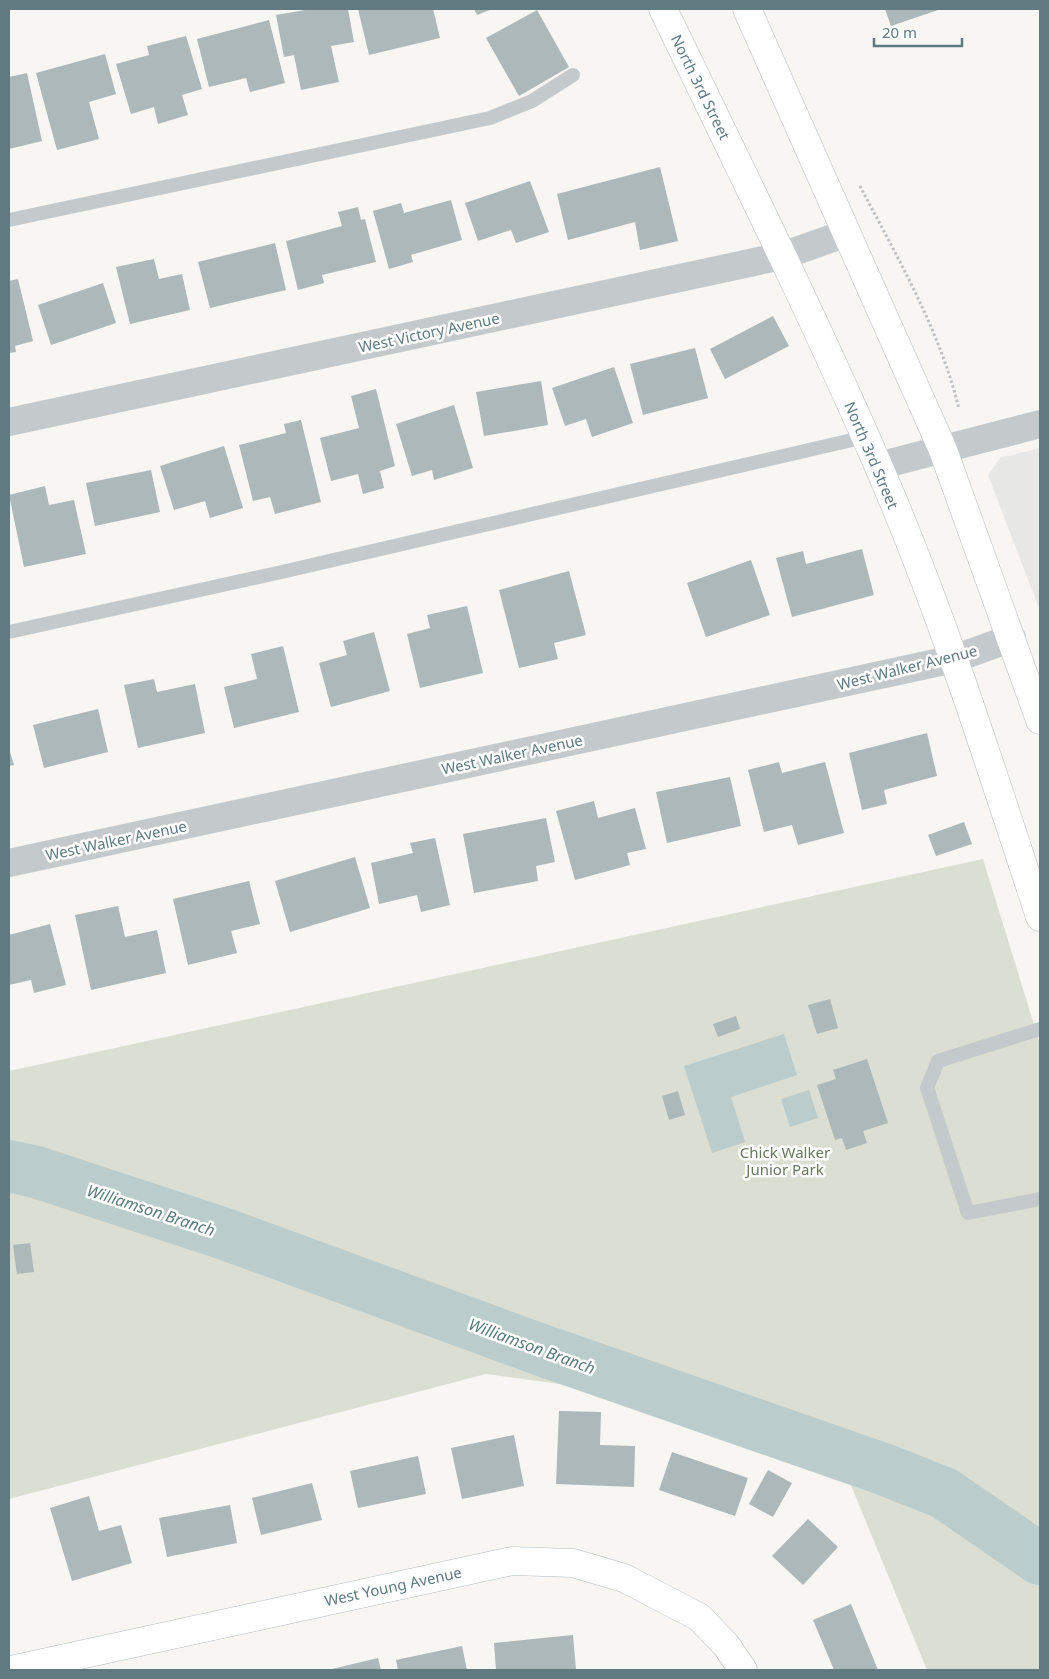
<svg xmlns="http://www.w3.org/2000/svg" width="1049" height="1679" font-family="'Noto Sans',sans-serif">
<rect width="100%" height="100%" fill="#f7f6f3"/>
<!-- built -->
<polygon fill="#e7e7e6" points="1040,448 1040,611 988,475 1000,458"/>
<!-- green -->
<polygon fill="#dbdfd3" points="983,859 1040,1044 1040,1670 927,1670 850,1483 727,1407 486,1374 9,1499 9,1071"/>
<!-- water -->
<g fill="#bbcccd">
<polygon points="784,1034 797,1075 731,1097 745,1142 712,1153 684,1066"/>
<polygon points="809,1090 818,1118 790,1127 781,1099"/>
</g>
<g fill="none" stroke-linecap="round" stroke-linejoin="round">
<!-- river -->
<polyline stroke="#bbcccd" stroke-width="52" points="9,1166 36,1172 225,1234 533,1347 886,1470 944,1493 1040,1559"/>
</g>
<!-- building -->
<g fill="#acb8ba">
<polygon points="311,9 348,9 354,42 331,46 339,82 301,90 294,55 284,57 276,15"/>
<polygon points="358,9 433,9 440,38 369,55"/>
<polygon points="474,9 492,9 477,15"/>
<polygon points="885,9 941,9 891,26"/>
<polygon points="537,10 569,67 519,96 486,38"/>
<polygon points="269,20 285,83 250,92 246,78 209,87 197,39"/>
<polygon points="186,36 202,89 182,95 188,115 158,124 154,107 131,114 116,64 149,55 147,46"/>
<polygon points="105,54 116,94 89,102 99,139 57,150 36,73"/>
<polygon points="27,73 42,141 9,149 9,77"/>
<polygon points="660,167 678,241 640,250 635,222 568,240 557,194"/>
<polygon points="530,181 549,232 516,243 511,230 478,241 465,203"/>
<polygon points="451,200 462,240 411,255 413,262 389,269 373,211 401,203 404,213"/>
<polygon points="358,207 361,220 365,219 376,262 322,275 324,283 298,290 286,241 342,226 338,212"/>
<polygon points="275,243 286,290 210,308 198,262"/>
<polygon points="154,259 159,279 182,274 190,310 130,324 116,267"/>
<polygon points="18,279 33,341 15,346 16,352 9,353 9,281"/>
<polygon points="103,283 116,323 51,345 38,305"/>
<polygon points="773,316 789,346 725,379 710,349"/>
<polygon points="695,348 708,398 643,415 630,364"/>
<polygon points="614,367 633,423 592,437 586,419 565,426 552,388"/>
<polygon points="541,381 548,425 484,436 476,392"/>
<polygon points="376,389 395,466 380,471 384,488 363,494 358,474 331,481 320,438 359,428 351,396"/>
<polygon points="454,405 473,468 434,480 432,470 412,476 396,424"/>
<polygon points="301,420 321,502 275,514 270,497 253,501 239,445 286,433 284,424"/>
<polygon points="224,446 243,508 210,518 205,501 174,510 160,466"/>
<polygon points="151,470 160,512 95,526 86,483"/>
<polygon points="45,486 49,505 74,500 86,554 24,567 9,495"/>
<polygon points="862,549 874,595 792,617 776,558 803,551 806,564"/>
<polygon points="751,560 770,615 706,637 687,583"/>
<polygon points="569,571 586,635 554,643 558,659 519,668 499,590"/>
<polygon points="467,606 483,673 420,688 407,634 430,628 427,615"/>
<polygon points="374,632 390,691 331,707 319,663 347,655 343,641"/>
<polygon points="283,646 299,712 234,728 224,687 257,679 251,654"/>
<polygon points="154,679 157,692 195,684 205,733 138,748 124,685"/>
<polygon points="98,709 108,752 44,768 33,725"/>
<polygon points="927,733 937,776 884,790 887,804 862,810 849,753"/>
<polygon points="9,749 14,765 9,766"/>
<polygon points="779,762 782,773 825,762 844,833 798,845 792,825 764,832 748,770"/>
<polygon points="730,777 741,826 667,843 656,792"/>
<polygon points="594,801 598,818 635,808 646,849 627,853 630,865 575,880 556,811"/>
<polygon points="546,818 555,862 536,866 538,881 474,893 463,834"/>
<polygon points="964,822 972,844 936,856 928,835"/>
<polygon points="435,838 450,905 421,912 417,895 379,904 371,863 413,853 410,843"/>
<polygon points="355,857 370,908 290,932 275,881"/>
<polygon points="249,881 260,924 231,931 237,953 188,965 173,899"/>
<polygon points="118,906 125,937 157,930 166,973 91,990 75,915"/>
<polygon points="50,924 66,985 34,993 31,980 9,985 9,935"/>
<polygon points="830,999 838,1028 817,1034 808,1005"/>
<polygon points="736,1016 740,1029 718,1037 713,1024"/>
<polygon points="867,1059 888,1123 863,1131 867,1143 846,1150 842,1138 835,1140 817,1085 836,1079 833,1070"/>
<polygon points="678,1091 685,1115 669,1120 662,1096"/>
<polygon points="30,1243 34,1272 17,1274 13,1245"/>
<polygon points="559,1411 601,1412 600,1445 635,1446 634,1487 556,1484"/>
<polygon points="514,1435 524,1486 462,1499 451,1448"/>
<polygon points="672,1452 748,1478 735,1516 659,1490"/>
<polygon points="418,1456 426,1494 358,1508 350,1471"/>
<polygon points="768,1470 792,1483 773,1517 749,1504"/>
<polygon points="312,1483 322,1520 261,1535 252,1498"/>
<polygon points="89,1496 99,1531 121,1525 132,1563 72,1581 50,1508"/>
<polygon points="230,1505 237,1543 167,1557 159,1518"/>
<polygon points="808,1519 838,1547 803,1585 772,1556"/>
<polygon points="851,1604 878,1670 834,1670 813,1620"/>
<polygon points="573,1635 576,1670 496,1670 494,1643"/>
<polygon points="462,1646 467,1670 398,1670 396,1660"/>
<polygon points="378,1658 381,1670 328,1670"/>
</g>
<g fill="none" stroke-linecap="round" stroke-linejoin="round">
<defs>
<polyline id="secondary" points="11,1670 512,1561 573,1563 624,1578 699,1617 726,1645 743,1670"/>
<g id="primary">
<path d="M663 9C736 160 811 311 878 465 942 612 990 765 1040 917"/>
<polyline points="747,9 943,450 1040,720"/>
</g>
</defs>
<!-- secondary casing -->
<use href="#secondary" stroke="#b3bcbe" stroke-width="29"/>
<!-- primary casing -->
<use href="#primary" stroke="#b7bdbf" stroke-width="29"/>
<!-- path -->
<path stroke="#bdc1c2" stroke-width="3" stroke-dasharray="2.5 2.5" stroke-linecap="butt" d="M860 186C897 257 940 330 959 409"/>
<!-- lane -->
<g stroke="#c4cacb" stroke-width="14">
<polyline points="9,220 490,118 532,101 573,75"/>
<polyline points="9,632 286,571 865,437"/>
<polyline points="1040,1029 938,1061 927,1088 968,1213 1040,1199"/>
</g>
<!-- street -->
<g stroke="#c4cacb" stroke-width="28">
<polyline points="9,422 782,256 847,233"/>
<polyline points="878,466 1040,424"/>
<polyline points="9,863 954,659 1012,638"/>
</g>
<!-- secondary -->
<use href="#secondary" stroke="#fff" stroke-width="28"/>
<!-- primary -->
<use href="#primary" stroke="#fff" stroke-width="28"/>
</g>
<g text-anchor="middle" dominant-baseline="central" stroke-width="5" stroke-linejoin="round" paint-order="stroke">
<!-- street labels -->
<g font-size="15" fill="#5f7a80" stroke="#fff">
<text transform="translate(701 87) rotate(64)">North 3rd Street</text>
<text transform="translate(429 332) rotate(-12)">West Victory Avenue</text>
<text transform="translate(872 455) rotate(67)">North 3rd Street</text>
<text transform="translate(907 667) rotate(-14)">West Walker Avenue</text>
<text transform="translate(512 754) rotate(-12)">West Walker Avenue</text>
<text transform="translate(116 840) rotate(-12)">West Walker Avenue</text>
<text transform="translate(393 1586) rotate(-12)">West Young Avenue</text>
</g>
<!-- park labels -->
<g font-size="15" fill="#69785e" stroke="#fff">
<text x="785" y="1152">Chick Walker<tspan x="785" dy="17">Junior Park</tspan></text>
</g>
<!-- water labels -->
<g font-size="16" font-style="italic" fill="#5a7b7c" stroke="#fff">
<text transform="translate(151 1210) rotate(18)">Williamson Branch</text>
<text transform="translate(532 1346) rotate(20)">Williamson Branch</text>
</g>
</g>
<!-- border -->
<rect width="1049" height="1679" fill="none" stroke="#5f7a80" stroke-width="20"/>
<!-- scale -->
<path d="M874 38v8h88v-8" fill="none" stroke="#5f7a80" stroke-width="2.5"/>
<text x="882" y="38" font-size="15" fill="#5f7a80" stroke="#ffffff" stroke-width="4" paint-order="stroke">20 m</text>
</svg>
